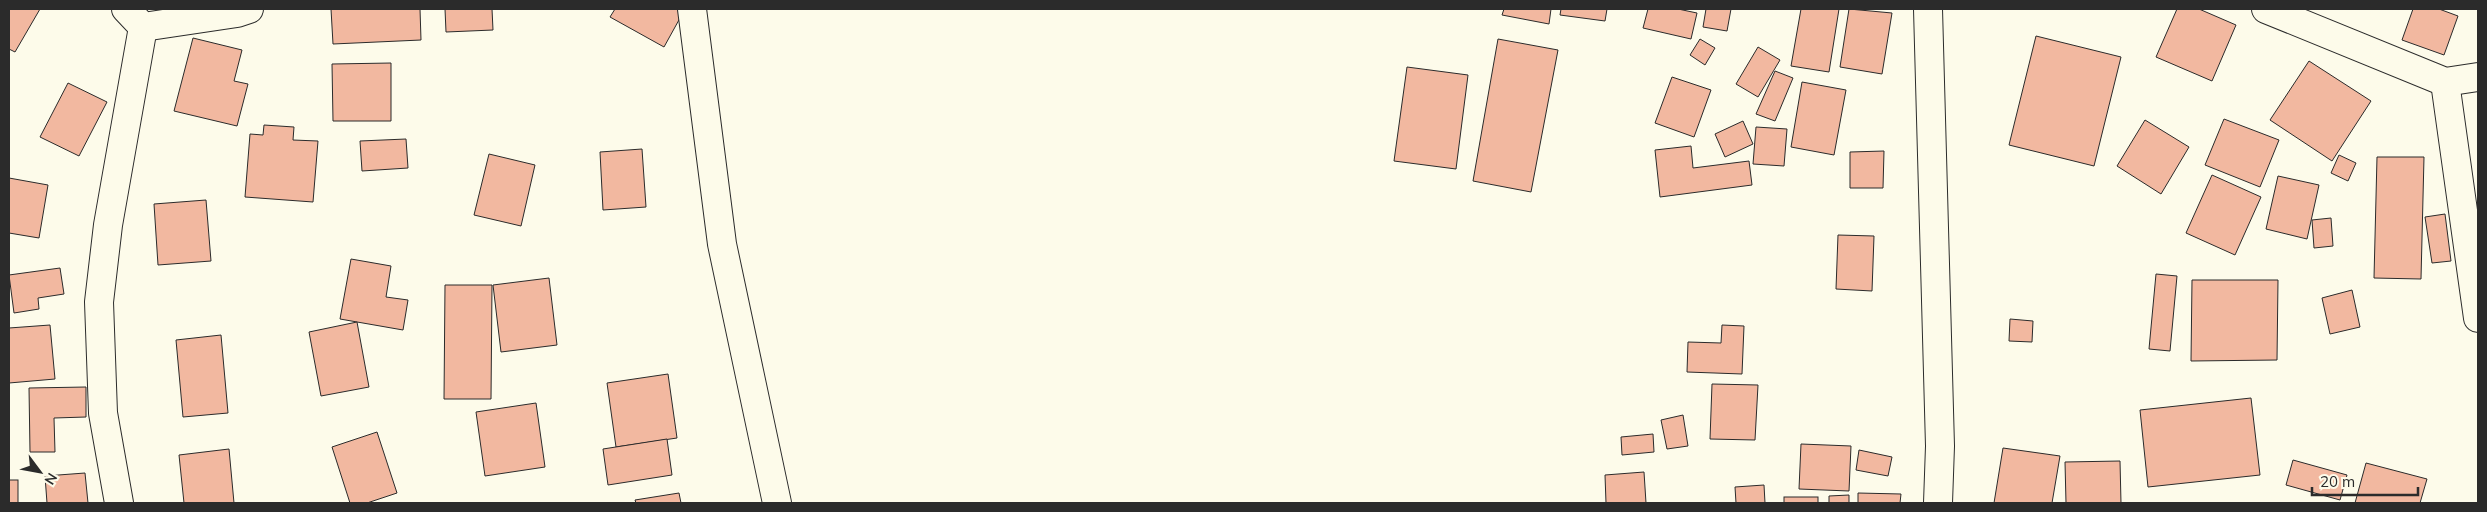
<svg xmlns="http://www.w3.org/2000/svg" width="2487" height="512" font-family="Mulish,sans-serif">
<rect width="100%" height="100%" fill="#fdfbea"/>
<!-- building -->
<g fill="#f2b8a0" stroke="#2b2b2b">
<polygon points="9,9 40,9 15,52 9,49"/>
<polygon points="331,9 420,9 421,40 333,44"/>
<polygon points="445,9 492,9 493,30 446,32"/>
<polygon points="615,9 685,9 664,47 610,17"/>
<polygon points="1504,9 1551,9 1549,24 1502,15"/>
<polygon points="1561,9 1607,9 1605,21 1560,15"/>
<polygon points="1648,9 1678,9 1697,13 1691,39 1643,28"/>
<polygon points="1706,9 1731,9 1727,31 1703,27"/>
<polygon points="1801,9 1839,9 1829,72 1791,66"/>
<polygon points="1849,9 1892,13 1882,74 1840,67"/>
<polygon points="2177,9 2199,9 2236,25 2212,81 2156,57"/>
<polygon points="2413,9 2439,9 2458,16 2444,55 2402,40"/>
<polygon points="2036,36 2121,57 2094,166 2009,145"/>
<polygon points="193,38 242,50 234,81 248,84 237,126 174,111"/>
<polygon points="1498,39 1558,50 1531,192 1473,181"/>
<polygon points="1700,39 1715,48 1705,65 1690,55"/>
<polygon points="1758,47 1780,60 1758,97 1736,84"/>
<polygon points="2309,61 2371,101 2332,161 2270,120"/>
<polygon points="391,63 391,121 333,121 332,64"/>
<polygon points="1407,67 1468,75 1456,169 1394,161"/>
<polygon points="1775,71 1793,78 1775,121 1756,114"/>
<polygon points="1672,77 1711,90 1694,137 1655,123"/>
<polygon points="1802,82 1846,90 1834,155 1791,147"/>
<polygon points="68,83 107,102 79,156 40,137"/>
<polygon points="2224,119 2279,140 2260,187 2205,165"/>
<polygon points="2145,120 2189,147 2161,194 2117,166"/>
<polygon points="1743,121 1753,144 1725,157 1715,134"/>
<polygon points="264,125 294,127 293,140 318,141 313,202 245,197 250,134 263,135"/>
<polygon points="1756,127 1787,129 1784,166 1753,164"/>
<polygon points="406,139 408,168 362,171 360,141"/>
<polygon points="1691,146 1693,168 1749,161 1752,185 1660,197 1655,150"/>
<polygon points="642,149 646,207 603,210 600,152"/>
<polygon points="1884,151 1883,188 1850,188 1850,152"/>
<polygon points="489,154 535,165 521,226 474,215"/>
<polygon points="2339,155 2356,163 2348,181 2331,173"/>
<polygon points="2377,157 2424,157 2421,279 2374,278"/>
<polygon points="2212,175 2261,197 2235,255 2186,233"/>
<polygon points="2278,176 2319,185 2307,239 2266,229"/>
<polygon points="9,178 48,185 39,238 9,233"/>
<polygon points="206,200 211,261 158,265 154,204"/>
<polygon points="2445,214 2451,261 2432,263 2425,217"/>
<polygon points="2331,218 2333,246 2314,248 2312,220"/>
<polygon points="1838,235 1874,236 1872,291 1836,289"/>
<polygon points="351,259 391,266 386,297 408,300 403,330 340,319"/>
<polygon points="60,268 64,294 38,298 39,309 14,313 9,275"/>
<polygon points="2156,274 2177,276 2170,351 2149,349"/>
<polygon points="549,278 557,345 501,352 493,285"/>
<polygon points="2192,280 2278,280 2277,360 2191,361"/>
<polygon points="445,285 492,285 491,399 444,399"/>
<polygon points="2352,290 2360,327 2330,334 2322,298"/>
<polygon points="2010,319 2033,321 2032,342 2009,341"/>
<polygon points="357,322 369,387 321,396 309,332"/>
<polygon points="50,325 55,379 9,383 9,328"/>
<polygon points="1722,325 1744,326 1742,374 1687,372 1688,342 1721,343"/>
<polygon points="221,335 228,413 183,417 176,340"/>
<polygon points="668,374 677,438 616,447 607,383"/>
<polygon points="1712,384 1758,385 1755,440 1710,439"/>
<polygon points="86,387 86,417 54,418 55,452 30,452 29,388"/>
<polygon points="2251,398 2260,475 2148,487 2140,410"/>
<polygon points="536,403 545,467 485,476 476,412"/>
<polygon points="1683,415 1688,446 1667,449 1661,420"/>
<polygon points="377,432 397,493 367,503 350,503 332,447"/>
<polygon points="1653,434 1654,452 1622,455 1621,437"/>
<polygon points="667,439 672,475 608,485 603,449"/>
<polygon points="1801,444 1851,446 1849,491 1799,489"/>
<polygon points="2003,448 2060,456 2052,503 1994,503"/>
<polygon points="229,449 234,503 184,503 179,455"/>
<polygon points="1859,450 1892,457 1888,476 1856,470"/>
<polygon points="2293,460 2347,475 2340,500 2286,485"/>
<polygon points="2120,461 2121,503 2066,503 2065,462"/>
<polygon points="2366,463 2427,479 2420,503 2355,503"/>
<polygon points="1644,472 1646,503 1606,503 1605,475"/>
<polygon points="85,473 88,503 47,503 45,476"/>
<rect x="9" y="480" width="9" height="23"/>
<polygon points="1764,485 1765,503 1736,503 1735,487"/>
<polygon points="679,493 681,503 636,503 635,500"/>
<polygon points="1858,493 1901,494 1900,503 1858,503"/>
<polygon points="1849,495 1849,503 1829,503 1829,496"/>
<rect x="1784" y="497" width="34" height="6"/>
</g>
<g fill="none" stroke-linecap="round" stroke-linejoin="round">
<defs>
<g id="street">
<polyline points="126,9 143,27 237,13 249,9"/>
<polyline points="692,9 722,244 777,503"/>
<polyline points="2266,9 2445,82 2478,77"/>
<polyline points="2445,82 2478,318"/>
<polyline points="119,503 103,413 99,302 108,225 143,27"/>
</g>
<polyline id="primary" points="1928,9 1940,446 1938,503"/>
</defs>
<!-- street casing -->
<use href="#street" stroke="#2b2b2b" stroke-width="30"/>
<!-- primary casing -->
<use href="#primary" stroke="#2b2b2b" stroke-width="30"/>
<!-- street -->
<use href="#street" stroke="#fdfbea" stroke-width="28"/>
<!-- primary -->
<use href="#primary" stroke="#fdfbea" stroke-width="28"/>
</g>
<!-- border -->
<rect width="2487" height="512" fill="none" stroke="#2b2b2b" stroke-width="20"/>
<!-- north arrow -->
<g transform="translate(40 472) rotate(122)" stroke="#fdfbea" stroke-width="4" paint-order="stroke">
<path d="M0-4L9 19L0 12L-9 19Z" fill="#2b2b2b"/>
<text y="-8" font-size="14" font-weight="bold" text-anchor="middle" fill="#2b2b2b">N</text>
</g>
<!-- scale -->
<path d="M2312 487v8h106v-8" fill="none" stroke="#2b2b2b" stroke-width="2.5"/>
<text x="2320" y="487" font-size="15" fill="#2b2b2b" stroke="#fdfbea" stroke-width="4" paint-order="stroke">20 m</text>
</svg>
